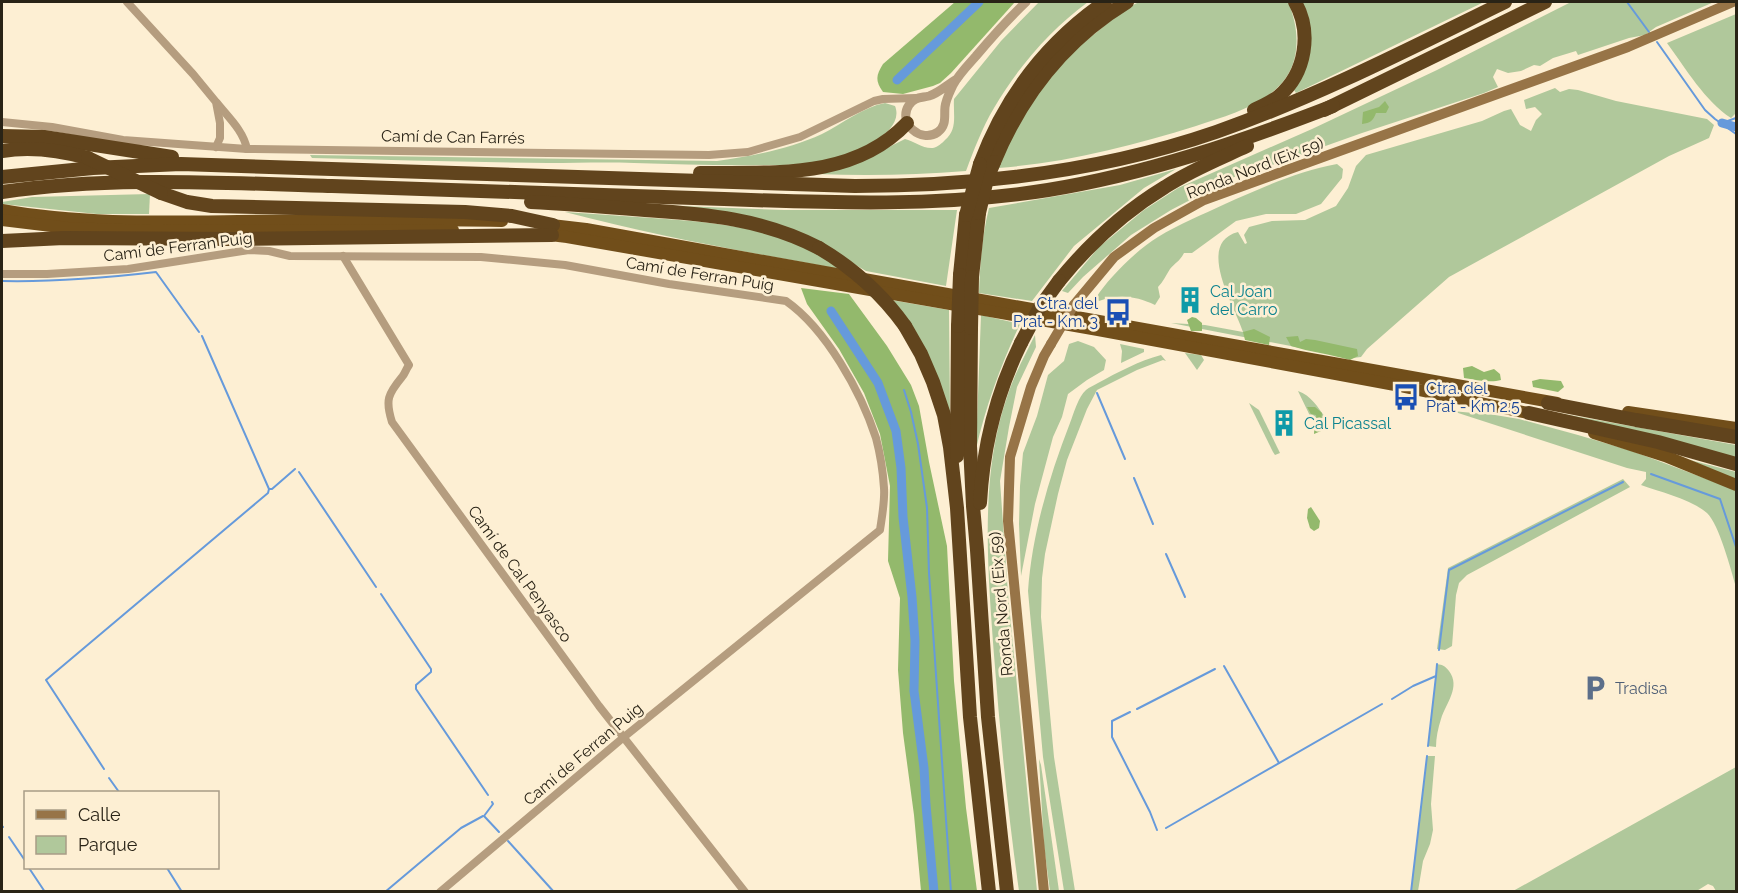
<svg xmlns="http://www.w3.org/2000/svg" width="1738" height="893" font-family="Raleway,sans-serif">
<rect width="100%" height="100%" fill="#fdefd3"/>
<!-- green -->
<g fill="#b0c89b">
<path d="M1039 2H1088C1050 30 1018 67 994 108 982 128 974 150 966 171 916 175 867 176 817 174L857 163 905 139C914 141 923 149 933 148 938 147 942 143 945 140 958 129 953 115 954 99L1001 41Z"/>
<path d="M1139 2H1288C1299 27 1302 61 1281 84 1260 107 1225 116 1196 126 1132 146 1065 163 998 168L1008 142 1040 88 1076 49 1125 9Z"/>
<path d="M1300 2H1484L1296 93 1294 90C1318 56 1308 39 1300 2Z"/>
<polygon points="1571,2 1714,2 1656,27 1645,35 1629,38 1578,55 1576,51 1553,58 1540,66 1534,65 1521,71 1508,73 1497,69 1493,77 1498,87 1484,93 1362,133 1272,165 1242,173 1171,210 1131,235 1083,277 1068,293 1062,291 1099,247 1144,210 1178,188 1312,129 1437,70"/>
<path d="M1736 14V113L1731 118C1705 101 1686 69 1667 43Z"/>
<path d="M1555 88 1560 92 1569 89 1578 90 1616 101 1707 119 1714 125 1709 138 1669 156 1449 277 1367 349 1361 357 1353 358 1171 323 1205 325 1243 332C1235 307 1195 243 1238 232L1245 244 1247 243 1244 235 1249 227 1272 221 1305 220 1336 206 1348 188 1356 166 1366 155 1482 121 1504 111 1511 109 1520 125 1531 131 1536 120 1542 114 1535 107 1526 109 1524 100Z"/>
<path d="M885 103 895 106C906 133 853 154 833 159 812 165 788 165 766 165 722 166 678 164 634 163 605 162 577 163 548 163 469 162 391 160 312 158L310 155 717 161C753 156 789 149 822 134 842 124 863 107 885 103Z"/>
<path d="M1337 164 1343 169 1342 178 1321 204 1296 214H1266L1236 221 1192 253H1184C1180 261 1175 263 1170 269 1166 275 1163 282 1158 287L1160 297 1155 305C1136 296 1119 294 1099 301L1096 298C1108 278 1138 249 1158 237 1179 224 1202 215 1225 204 1261 188 1298 171 1337 164Z"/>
<path d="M1176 169 1144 188 1074 246 1032 301 979 293C980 264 982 236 989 208L1120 185Z"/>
<polygon points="150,194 149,214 97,214 2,204 2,202 32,197"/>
<polygon points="656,205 784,210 957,210 946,286 866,271 806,236"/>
<path d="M565 212C599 214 632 217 666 219 728 224 789 229 839 269 747 252 655 236 565 212Z"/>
<path d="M891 300 949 310 950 416C939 373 916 337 891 300Z"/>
<path d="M981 315 1020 324C1001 365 986 405 976 449Z"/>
<path d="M1035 335 1036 347 1017 387 1009 427 1000 481 1008 594 1037 891H1019C1008 813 1000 734 994 655 988 572 979 477 1007 397 1014 375 1025 355 1035 335Z"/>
<polygon points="1078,341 1094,347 1106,360 1104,370 1087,380 1068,394 1062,417 1053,437 1035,504 1021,576 1019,524 1020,486 1023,453 1037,416 1048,375 1064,361 1069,344"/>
<polygon points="1120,344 1144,349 1144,352 1121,363 1122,351"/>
<polygon points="1185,353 1201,355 1204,360 1197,370"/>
<path d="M1161 355 1166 361 1163 360 1137 370 1097 390 1087 409 1067 460 1058 494 1045 554 1042 578 1041 617 1054 757 1075 891H1064L1043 757 1028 591C1032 534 1049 477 1070 423 1074 413 1078 397 1086 390 1089 387 1095 385 1098 383 1118 372 1139 361 1161 355Z"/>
<path d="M1298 391C1311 395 1318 408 1326 418H1311Z"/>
<polygon points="1249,403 1259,410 1280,453 1275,455 1273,452"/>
<path d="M1452 411 1495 415 1519 419 1578 435 1632 451 1736 490V587C1731 570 1719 524 1707 513 1691 499 1660 492 1641 485L1646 479V472L1627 468Z"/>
<polygon points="1547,411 1736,445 1736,459"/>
<polygon points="1690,460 1736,472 1736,480"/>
<polygon points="1623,479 1630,487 1467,575 1459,583 1456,595 1452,646 1445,650 1437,649 1448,568"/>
<path d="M1437 664C1443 665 1445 666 1449 671 1461 687 1446 703 1441 719 1438 728 1436 738 1436 747L1428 746Z"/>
<polygon points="1427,756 1435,756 1431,804 1433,830 1430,844 1423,861 1418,891 1411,891"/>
<polygon points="1039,759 1041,765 1059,891 1050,891 1044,846"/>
<polygon points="1736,767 1736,891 1716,891 1713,886 1708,884 1695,892 1513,891"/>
</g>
<!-- forest -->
<g fill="#93b96c">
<path d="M955 2H1015L951 73 940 83 933 86 903 94 883 92C875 81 876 75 883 64Z"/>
<path d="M1385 101 1389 107 1386 113H1376C1373 121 1370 123 1362 124L1363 112 1379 107Z"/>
<polygon points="801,288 849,294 887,346 911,385 919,406 929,462 947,546 954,681 966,808 977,891 921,891 914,815 903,733 898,670 900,598 888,561 890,486 880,434 864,393 839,349 807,304"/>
<polygon points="1192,317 1196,318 1202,323 1202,331 1191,331 1187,320"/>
<polygon points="1254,329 1270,337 1269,345 1245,340 1243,332"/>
<path d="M1298 336 1300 342 1306 339 1315 340 1357 349 1358 356 1350 360C1330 354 1310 352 1291 346L1286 337Z"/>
<path d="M1472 366 1484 372 1494 369 1500 374 1501 380C1491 383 1476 380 1464 378L1463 368Z"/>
<polygon points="1540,379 1561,381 1564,387 1558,392 1533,387 1532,381"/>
<path d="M1307 407H1315L1322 413 1321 422 1324 426 1321 431 1314 434C1314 427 1318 423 1316 415L1311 414Z"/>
<polygon points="1311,507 1320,521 1319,528 1314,531 1310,528 1307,518 1308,509"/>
</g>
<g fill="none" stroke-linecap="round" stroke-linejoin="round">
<!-- stream -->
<g stroke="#669adb" stroke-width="2">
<polyline points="1627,2 1649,32"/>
<polyline points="1657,42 1705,110 1715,119 1736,134"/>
<polyline points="1722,123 1736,118"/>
<path d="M2 281C53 282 105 278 156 272L199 332"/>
<polyline points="202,336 269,489"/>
<polyline points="904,390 911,412 918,444 927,508 929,573 951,892"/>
<polyline points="1097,393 1125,459"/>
<polyline points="299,472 376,587"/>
<polyline points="1651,474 1720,499 1736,547"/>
<polyline points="1134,478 1153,524"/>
<polyline points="1166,554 1185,597"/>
<polyline points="381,594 431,669 431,672 416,685 416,689 488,795"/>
<polyline points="1439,650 1449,570 1623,482"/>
<polyline points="1224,666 1279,763"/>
<polyline points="1392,699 1413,686 1436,676 1437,664"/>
<polyline points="1137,709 1215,669"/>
<polyline points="1130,712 1112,721 1112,737 1150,812 1157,830"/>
<polyline points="1428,746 1436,676"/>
<polyline points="104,769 46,680 268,493 269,489 272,489 295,469"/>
<polyline points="109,778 119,792"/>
<polyline points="492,802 493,804 484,816 499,832"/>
<polyline points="2,826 3,827"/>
<polyline points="1166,828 1382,704"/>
<polyline points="9,837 26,862"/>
<polyline points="508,841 554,892"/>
<polyline points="29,868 45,892"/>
<polyline points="167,868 182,892"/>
<polyline points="385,892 461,828 483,816"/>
<polyline points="1411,892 1427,756"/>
</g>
<!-- canal -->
<g stroke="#669adb" stroke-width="9">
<polyline points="897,80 979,2"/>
<polyline points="1722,123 1736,127"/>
<polyline points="831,311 878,383 896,431 901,468 903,517 912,597 915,641 914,691 924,768 926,805 934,892"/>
</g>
<!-- minor -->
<g stroke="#b59d7f" stroke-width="8">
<polyline points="127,2 193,74 216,102 220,123 220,138 216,147"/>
<path d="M217 103C228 117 243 130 247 149"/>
<polyline points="2,122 52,127 123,140 247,149 709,155 748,152 800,137 874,101 883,99 916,98"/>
<path d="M343 256 409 365C406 369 405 374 402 377 388 394 385 400 392 422L599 706 745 892"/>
<path d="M2 274H47L128 269 249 250 269 251 290 256 481 257 565 265 669 284 786 301C826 329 861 392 876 438 880 453 883 472 884 488 885 501 882 516 880 530L624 737 440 892"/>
</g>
<!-- tertiary -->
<path stroke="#b59d7f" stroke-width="9" d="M957 79C948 84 939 93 929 96 921 98 914 97 909 105 897 123 921 144 938 132 947 125 944 116 945 107 946 99 950 92 953 85 959 74 968 65 976 56 992 37 1008 19 1026 2"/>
<!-- secondary -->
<g stroke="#977447" stroke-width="10">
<polyline points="1074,305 1114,257 1154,228 1204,200 1628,47 1733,2"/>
<polyline points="1044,892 1008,521 1010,457 1031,387 1044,356 1051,344"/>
</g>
<!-- trunk -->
<g stroke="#714e1a" stroke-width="12">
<path d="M2 210C79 224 159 222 238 221 326 220 414 219 502 221"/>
<polyline points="2,220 68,228 152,231 453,230"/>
<polyline points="543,224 586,229 658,242 1557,403"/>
<polyline points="542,234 567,237 1098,330 1395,385 1537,415"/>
<polyline points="1628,412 1736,428"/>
<polyline points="1594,433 1665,456 1736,485"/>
</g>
<!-- motorway -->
<g stroke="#61441d" stroke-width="14">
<path d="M1254 110C1262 106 1272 102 1279 96 1306 73 1312 32 1295 2"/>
<polyline points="1324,110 1545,2"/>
<polyline points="2,136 44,137 172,157"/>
<path d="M2 151C31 146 59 150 88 158"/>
<path d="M994 162C1022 94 1065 40 1127 2"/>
<path d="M980 164C1005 97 1046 43 1105 2"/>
<path d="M700 173C773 172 853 180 907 123"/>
<path d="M2 177 93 168 181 164 855 186C977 186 1100 172 1216 132 1316 97 1411 48 1505 2"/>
<path d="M2 192C111 176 222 183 332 186 463 190 593 195 724 199 832 203 941 207 1048 190 1146 174 1240 142 1333 106"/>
<polyline points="161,193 187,202 212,206 465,212 512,216 553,225"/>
<path d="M531 202C569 204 607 207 645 210 706 214 764 219 819 248"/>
<polyline points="2,241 64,238 233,239 552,235"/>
<polyline points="960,275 966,215"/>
<polyline points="972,277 979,213"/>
<path d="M1059 281C1089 244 1124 212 1165 187 1191 170 1219 159 1247 146"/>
<polyline points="905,326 921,354 933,382 944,415 950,447 957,508 970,717 989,892"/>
<polyline points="971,328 970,446 973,506 977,550 988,717 1007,892"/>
<polyline points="1548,403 1636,420 1736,437"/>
<polyline points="1529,413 1658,442 1736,464"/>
<polyline points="957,456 958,326"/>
<path d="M980 503C983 446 996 394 1021 343"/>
</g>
<!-- secondary-bridge -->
<polyline stroke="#977447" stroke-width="10" points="1051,344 1074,305"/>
<!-- motorway-bridge -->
<g stroke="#61441d" stroke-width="14">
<polyline points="88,158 161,193"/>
<polyline points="979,213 987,179 994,162"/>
<polyline points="966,215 980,164"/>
<path d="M819 248C853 268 882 294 905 326"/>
<polyline points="958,326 960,275"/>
<polyline points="971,328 972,277"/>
<polyline points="1021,343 1040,307 1059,281"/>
</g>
</g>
<!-- icons -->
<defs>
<symbol id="building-bare" viewBox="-9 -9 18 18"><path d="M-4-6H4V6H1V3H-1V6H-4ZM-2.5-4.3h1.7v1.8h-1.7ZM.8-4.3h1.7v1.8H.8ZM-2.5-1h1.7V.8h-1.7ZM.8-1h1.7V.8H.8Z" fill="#0f9aa8" stroke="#fdefd3" stroke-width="2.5" paint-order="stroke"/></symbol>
<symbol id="bus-bare" viewBox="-9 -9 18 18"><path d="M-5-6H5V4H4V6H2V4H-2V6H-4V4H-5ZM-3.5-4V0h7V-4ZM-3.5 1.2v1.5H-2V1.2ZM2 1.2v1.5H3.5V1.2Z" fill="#1a4fb4" stroke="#fdefd3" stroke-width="2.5" paint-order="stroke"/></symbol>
<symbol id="parking-bare" viewBox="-9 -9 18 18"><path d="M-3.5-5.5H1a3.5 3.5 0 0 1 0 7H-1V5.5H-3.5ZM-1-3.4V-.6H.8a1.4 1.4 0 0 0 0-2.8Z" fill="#5c6f8a" stroke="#fdefd3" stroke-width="2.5" paint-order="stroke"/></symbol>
</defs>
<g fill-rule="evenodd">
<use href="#building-bare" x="1171" y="281" width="38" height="38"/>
<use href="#bus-bare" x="1099" y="293" width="38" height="38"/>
<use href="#bus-bare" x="1387" y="378" width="38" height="38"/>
<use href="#building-bare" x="1265" y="404" width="38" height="38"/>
<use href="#parking-bare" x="1576" y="669" width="38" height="38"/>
</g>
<g text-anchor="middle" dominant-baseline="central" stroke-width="5" stroke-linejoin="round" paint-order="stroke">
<!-- street labels -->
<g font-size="16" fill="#292316" stroke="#fdefd3">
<text transform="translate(453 137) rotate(1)">Camí de Can Farrés</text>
<text transform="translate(1255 168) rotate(-21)">Ronda Nord (Eix 59)</text>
<text transform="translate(178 247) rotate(-7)">Camí de Ferran Puig</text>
<text transform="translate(700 274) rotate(9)">Camí de Ferran Puig</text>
<text transform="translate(520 574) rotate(54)">Camí de Cal Penyasco</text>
<text transform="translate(1001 604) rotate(-95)">Ronda Nord (Eix 59)</text>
<text transform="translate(583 754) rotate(-40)">Camí de Ferran Puig</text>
</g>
<!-- culture labels -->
<g font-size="16" fill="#0d838f" stroke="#fdefd3" text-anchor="start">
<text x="1210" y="291">Cal Joan<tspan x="1210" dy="18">del Carro</tspan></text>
<text x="1304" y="423">Cal Picassal</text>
</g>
<!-- transit labels -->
<g font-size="16" fill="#164399" stroke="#fdefd3" text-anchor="end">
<text x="1098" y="303">Ctra. del<tspan x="1098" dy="18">Prat - Km. 3</tspan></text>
<text x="1426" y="388" text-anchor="start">Ctra. del<tspan x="1426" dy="18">Prat - Km 2.5</tspan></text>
</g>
<!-- service labels -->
<g font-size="16" fill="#4e5e75" stroke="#fdefd3" text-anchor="start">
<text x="1615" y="688">Tradisa</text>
</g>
</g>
<!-- border -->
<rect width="1738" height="893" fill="none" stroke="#292316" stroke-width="6"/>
<!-- legend -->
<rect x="24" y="791" width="195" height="78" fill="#fdefd3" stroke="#a89d87" stroke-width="1.5"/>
<rect x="36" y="810" width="30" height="9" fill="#977447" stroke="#a89d87" stroke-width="1.5"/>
<text x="78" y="821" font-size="18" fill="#292316">Calle</text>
<rect x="36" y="836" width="30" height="18" fill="#b0c89b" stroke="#a89d87" stroke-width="1.5"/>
<text x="78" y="851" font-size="18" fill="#292316">Parque</text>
</svg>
